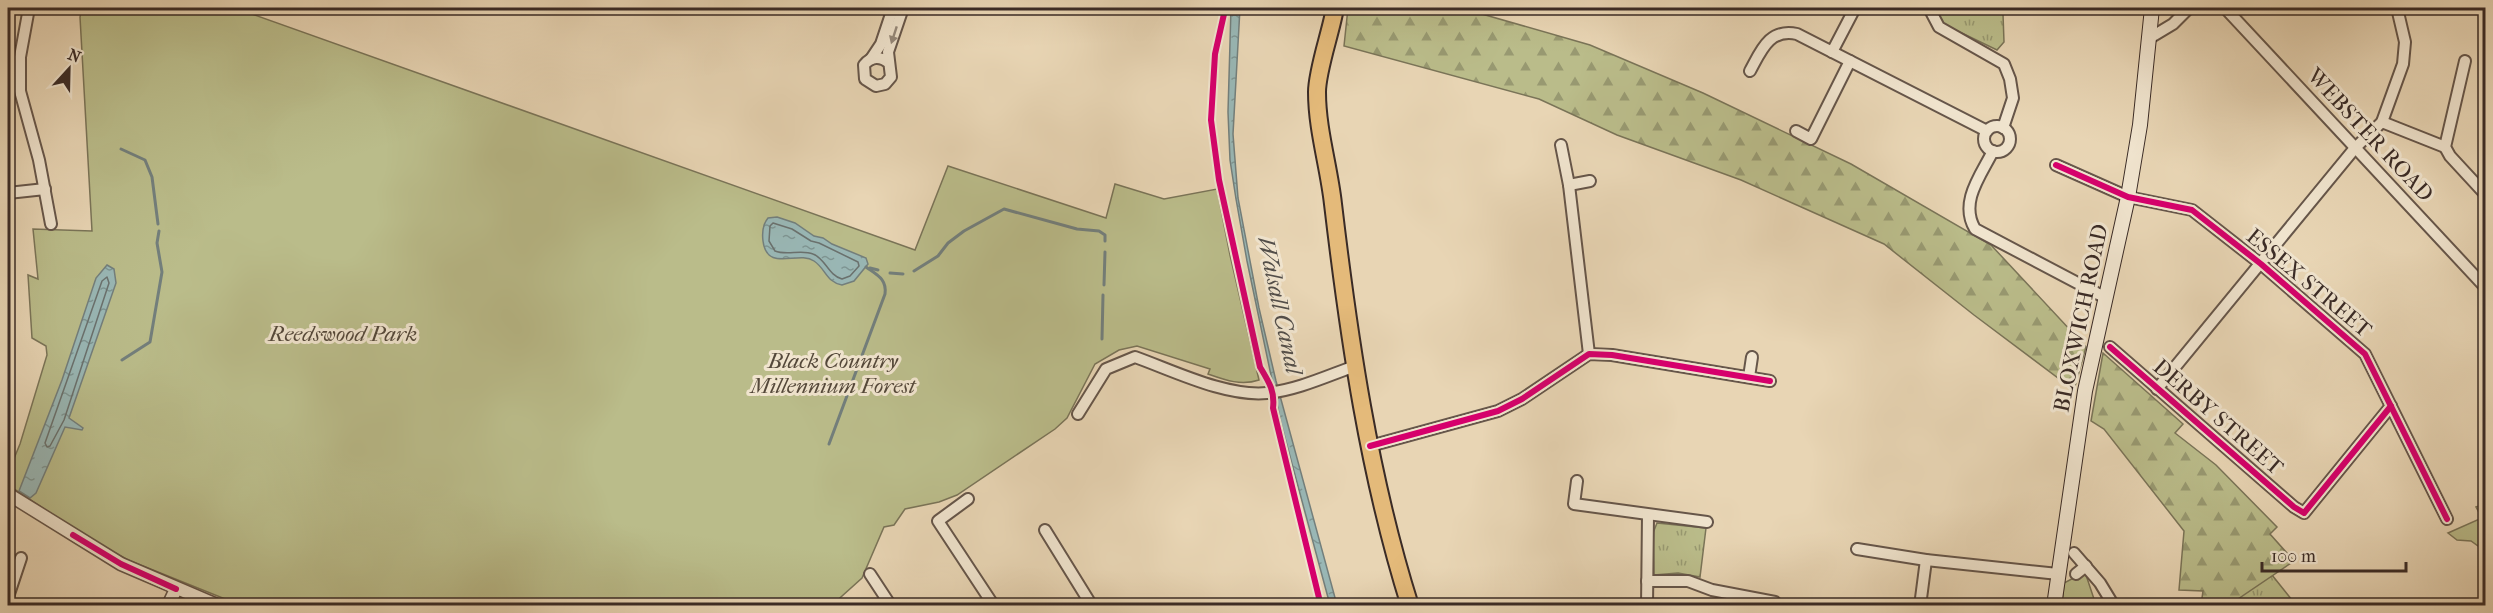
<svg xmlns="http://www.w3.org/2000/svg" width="2493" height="613" font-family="'IM FELL French Canon',serif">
<defs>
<pattern id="grass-tufts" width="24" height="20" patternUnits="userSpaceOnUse" patternTransform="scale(1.5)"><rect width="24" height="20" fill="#babc8a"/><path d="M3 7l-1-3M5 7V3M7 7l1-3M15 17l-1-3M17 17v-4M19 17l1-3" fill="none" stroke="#989971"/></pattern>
<pattern id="forest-firs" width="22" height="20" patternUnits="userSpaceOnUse" patternTransform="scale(1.5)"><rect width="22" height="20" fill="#babc8a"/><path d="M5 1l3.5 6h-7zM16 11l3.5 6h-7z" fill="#989971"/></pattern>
<pattern id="water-ripples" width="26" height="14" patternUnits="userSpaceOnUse" patternTransform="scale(1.5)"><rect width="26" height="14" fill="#99b7b5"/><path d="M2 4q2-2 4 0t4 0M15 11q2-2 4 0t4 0" fill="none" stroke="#7e9593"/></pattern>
</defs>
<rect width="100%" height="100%" fill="#e8d5b4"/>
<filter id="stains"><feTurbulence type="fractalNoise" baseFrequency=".00333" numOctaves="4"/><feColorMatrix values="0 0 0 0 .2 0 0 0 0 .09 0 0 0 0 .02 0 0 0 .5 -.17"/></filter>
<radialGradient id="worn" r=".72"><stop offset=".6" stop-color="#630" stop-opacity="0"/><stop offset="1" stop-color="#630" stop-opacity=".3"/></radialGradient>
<!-- grass -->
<g fill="url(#grass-tufts)" stroke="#7a7458" stroke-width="1.5">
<polygon points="1933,8 1952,9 1955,13 2003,14 2004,42 1997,50 1943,24"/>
<polygon points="1657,523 1706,528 1700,577 1678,573 1654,575 1653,533"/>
<polygon points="2252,550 2296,605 2240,605 2236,599"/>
</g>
<!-- forest -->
<g fill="url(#forest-firs)" stroke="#7a7458" stroke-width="1.5">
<polygon points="1348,8 1461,8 1590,45 1703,93 1851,164 1991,245 2086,347 2074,390 1974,315 1884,244 1741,180 1617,135 1539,99 1344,46"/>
<polygon points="2103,353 2183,424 2175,433 2216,465 2277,527 2270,534 2294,561 2229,605 2201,605 2203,591 2179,590 2184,531 2104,429 2091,421"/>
</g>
<!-- park -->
<g fill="#babc8a" stroke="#7a7458" stroke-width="1.5">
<path d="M82 8H235L915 250 948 166 1106 218 1115 184 1164 199 1217 189 1230 255 1259 380C1241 386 1225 380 1208 374L1210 369 1137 346 1119 350 1095 364 1067 418 1055 429 957 495 939 502 905 509 894 525 884 527 862 578 832 605H781L771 603V606L240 605 128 560 88 538 8 485V473L20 444 47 355 46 346 32 338 28 275 38 279 33 229 92 231 80 17Z"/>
<polygon points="2485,504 2485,551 2471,541 2457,540 2448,533 2482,518 2476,507"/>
<polygon points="2085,572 2096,605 2062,606 2064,583"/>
</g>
<!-- water -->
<g fill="url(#water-ripples)" stroke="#737f7c" stroke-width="1.5">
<polygon points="1231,8 1240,8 1233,134 1238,198 1259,308 1276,381 1337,605 1330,605 1281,423 1247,261 1236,199 1230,160 1228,112"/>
<path d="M777 217 795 223 814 236 823 238 832 244 866 258 868 264 854 281 842 285C826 282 826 269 814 261 798 250 767 273 763 241 762 233 763 224 768 218Z"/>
<polygon points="107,265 114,269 116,283 69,418 83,428 82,430 65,427 36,493 30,498 19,491 62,380 96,278"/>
</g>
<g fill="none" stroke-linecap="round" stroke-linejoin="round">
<!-- shore -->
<g stroke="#6a716e" stroke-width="1.5">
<path d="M773 223 792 229 811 241 819 243 858 262 859 266 850 276 842 279C828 275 826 259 813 254 801 249 787 256 775 251L769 241 770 226Z"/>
<polygon points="107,277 109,283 64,420 50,446 47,447 45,443 102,281"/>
</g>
<!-- stream -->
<g stroke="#737f7c" stroke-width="3">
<polyline points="121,149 145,160 152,177 158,224"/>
<polyline points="870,268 878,270"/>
<polyline points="914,271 938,256 948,243 964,231 1004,209 1077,229 1099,231 1105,235 1105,241"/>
<polyline points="890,273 903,274"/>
<polyline points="1104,285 1105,252"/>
<polyline points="1102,339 1103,295"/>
<polyline points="122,360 150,342 162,272 157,243 159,231"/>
<path d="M829 444 885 294C887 279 877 275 866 267"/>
</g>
<defs>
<g id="minor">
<polyline points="29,8 20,57 20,91 39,160 51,224"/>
<polyline points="1929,8 1939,27 2004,64 2010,79 2013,98 2003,128"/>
<polyline points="2225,8 2486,288"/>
<polyline points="2148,39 2173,24 2189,8"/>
<polyline points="1832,52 1855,8"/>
<polyline points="871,59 881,44 893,8"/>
<polyline points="2465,61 2445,147 2450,156 2486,195"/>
<path d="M889 63C881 56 871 56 864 65L865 79 876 86 885 84 891 77 888 52 903 8"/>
<path d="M1750 71C1761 51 1769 28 1797 34L1987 131"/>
<polyline points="2382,122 2445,147"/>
<circle cx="1997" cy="139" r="13"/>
<polyline points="1796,131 1811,139 1850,61"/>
<polyline points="1561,145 1569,185 1589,354"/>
<path d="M1993 151C1981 175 1959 202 1975 229L2106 298"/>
<polyline points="2056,165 2128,197 2192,210 2261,264 2365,354 2447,519"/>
<polyline points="1569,185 1590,181"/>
<polyline points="8,193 45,189"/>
<polyline points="2110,347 2294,507 2304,513 2391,406"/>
<polyline points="1749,377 1752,357"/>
<polyline points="2157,389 2355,148 2382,122 2403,64 2405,42 2397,8"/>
<path d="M1078 414 1106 369 1135 357C1174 371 1226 397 1267 393 1297 390 1327 376 1355 366"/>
<polyline points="1370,446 1498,411 1522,399 1589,354 1612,355 1770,381"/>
<polyline points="1577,481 1574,504 1707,522"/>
<polyline points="968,499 938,521 994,606"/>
<polyline points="1045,530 1092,606"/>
<polyline points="1857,549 1926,560 2058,574"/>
<polyline points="2074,553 2100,583 2114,606"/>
<polyline points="870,574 891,606"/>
<polyline points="2076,574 2086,566"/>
<polyline points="1647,581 1688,581 1712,590 1775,602"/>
<polyline points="8,597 21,558"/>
<polyline points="1647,606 1648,515"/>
<polyline points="1920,606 1926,560"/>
</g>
<g id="tertiary">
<polyline points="8,494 121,564 219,606"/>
<polyline points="168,606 176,589"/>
</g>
<polyline id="secondary" points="2054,606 2085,391 2128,197 2140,125 2152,8"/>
<path id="trunk" d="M1335 8C1331 32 1317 70 1317 92 1317 130 1329 167 1333 204 1349 339 1369 476 1410 606"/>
</defs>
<!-- minor casing -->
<use href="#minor" stroke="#66564a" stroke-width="14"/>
<!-- tertiary casing -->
<use href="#tertiary" stroke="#66564a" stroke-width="15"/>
<!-- secondary casing -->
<use href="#secondary" stroke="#3a2b26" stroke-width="16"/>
<!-- trunk casing -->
<use href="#trunk" stroke="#3a2b26" stroke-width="20"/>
<!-- minor -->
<use href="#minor" stroke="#f0e4ce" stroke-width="10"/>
<!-- tertiary -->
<use href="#tertiary" stroke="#f0e4ce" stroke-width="12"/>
<!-- secondary -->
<use href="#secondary" stroke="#f0e4ce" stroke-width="14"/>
<!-- trunk -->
<use href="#trunk" stroke="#e4ba7a" stroke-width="16"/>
<defs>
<g id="cycleway">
<path d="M1229 8 1224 14 1215 54 1211 120 1219 180 1260 367C1269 382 1275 391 1273 408L1321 606"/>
<polyline points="2056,165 2128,197 2192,210 2261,264 2365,354 2447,519"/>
<polyline points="2110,347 2294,507 2304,513 2391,406"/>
<polyline points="1370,446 1498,411 1522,399 1589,354 1612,355 1770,381"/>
<polyline points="73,535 121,564 176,589"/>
</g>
</defs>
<!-- cycleway casing -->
<use href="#cycleway" stroke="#f0e4ce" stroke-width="10"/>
<!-- cycleway -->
<use href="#cycleway" stroke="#d6006c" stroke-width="6"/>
</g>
<!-- one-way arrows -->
<defs><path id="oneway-solid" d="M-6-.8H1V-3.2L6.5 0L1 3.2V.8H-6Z" transform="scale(1.5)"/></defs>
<use fill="#95887a" href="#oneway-solid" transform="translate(894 35) rotate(108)"/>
<g text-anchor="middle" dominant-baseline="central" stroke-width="6" stroke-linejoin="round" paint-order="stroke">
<!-- street labels -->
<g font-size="22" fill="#3a2b26" stroke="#f0e4ce">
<text transform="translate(2370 135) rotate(47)">WEBSTER ROAD</text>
<text transform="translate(2309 283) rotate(40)">ESSEX STREET</text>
<text transform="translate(2081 318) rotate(-78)">BLOXWICH ROAD</text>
<text transform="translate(2218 417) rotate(41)">DERBY STREET</text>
</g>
<!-- park labels -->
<g font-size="22" font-style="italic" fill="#54483a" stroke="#f0e4ce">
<text x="343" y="334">Reedswood Park</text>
<text x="833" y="361">Black Country<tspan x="833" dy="25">Millennium Forest</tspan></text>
</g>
<!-- water labels -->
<g font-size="24" font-style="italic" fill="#524e4a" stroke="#f0e4ce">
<text transform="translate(1280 305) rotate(78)">Walsall Canal</text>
</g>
</g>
<!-- margin -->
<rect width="2493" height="613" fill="none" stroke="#e8d5b4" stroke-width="30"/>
<rect x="9" y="9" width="2475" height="595" fill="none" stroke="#3a2b26" stroke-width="3"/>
<rect x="15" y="15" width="2463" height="583" fill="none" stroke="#3a2b26" stroke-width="1.5"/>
<!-- north arrow -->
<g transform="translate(69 69) rotate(22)" stroke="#f0e4ce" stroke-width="4.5" paint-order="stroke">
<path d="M0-4.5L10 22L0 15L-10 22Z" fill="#3a2b26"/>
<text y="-9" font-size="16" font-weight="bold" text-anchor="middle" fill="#3a2b26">N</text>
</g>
<!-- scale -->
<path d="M2262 562v9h144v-9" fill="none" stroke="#3a2b26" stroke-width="3"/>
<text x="2271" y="562" font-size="18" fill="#3a2b26" stroke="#f0e4ce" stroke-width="4.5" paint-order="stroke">100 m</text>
<rect width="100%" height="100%" filter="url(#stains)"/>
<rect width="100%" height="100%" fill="url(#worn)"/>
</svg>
